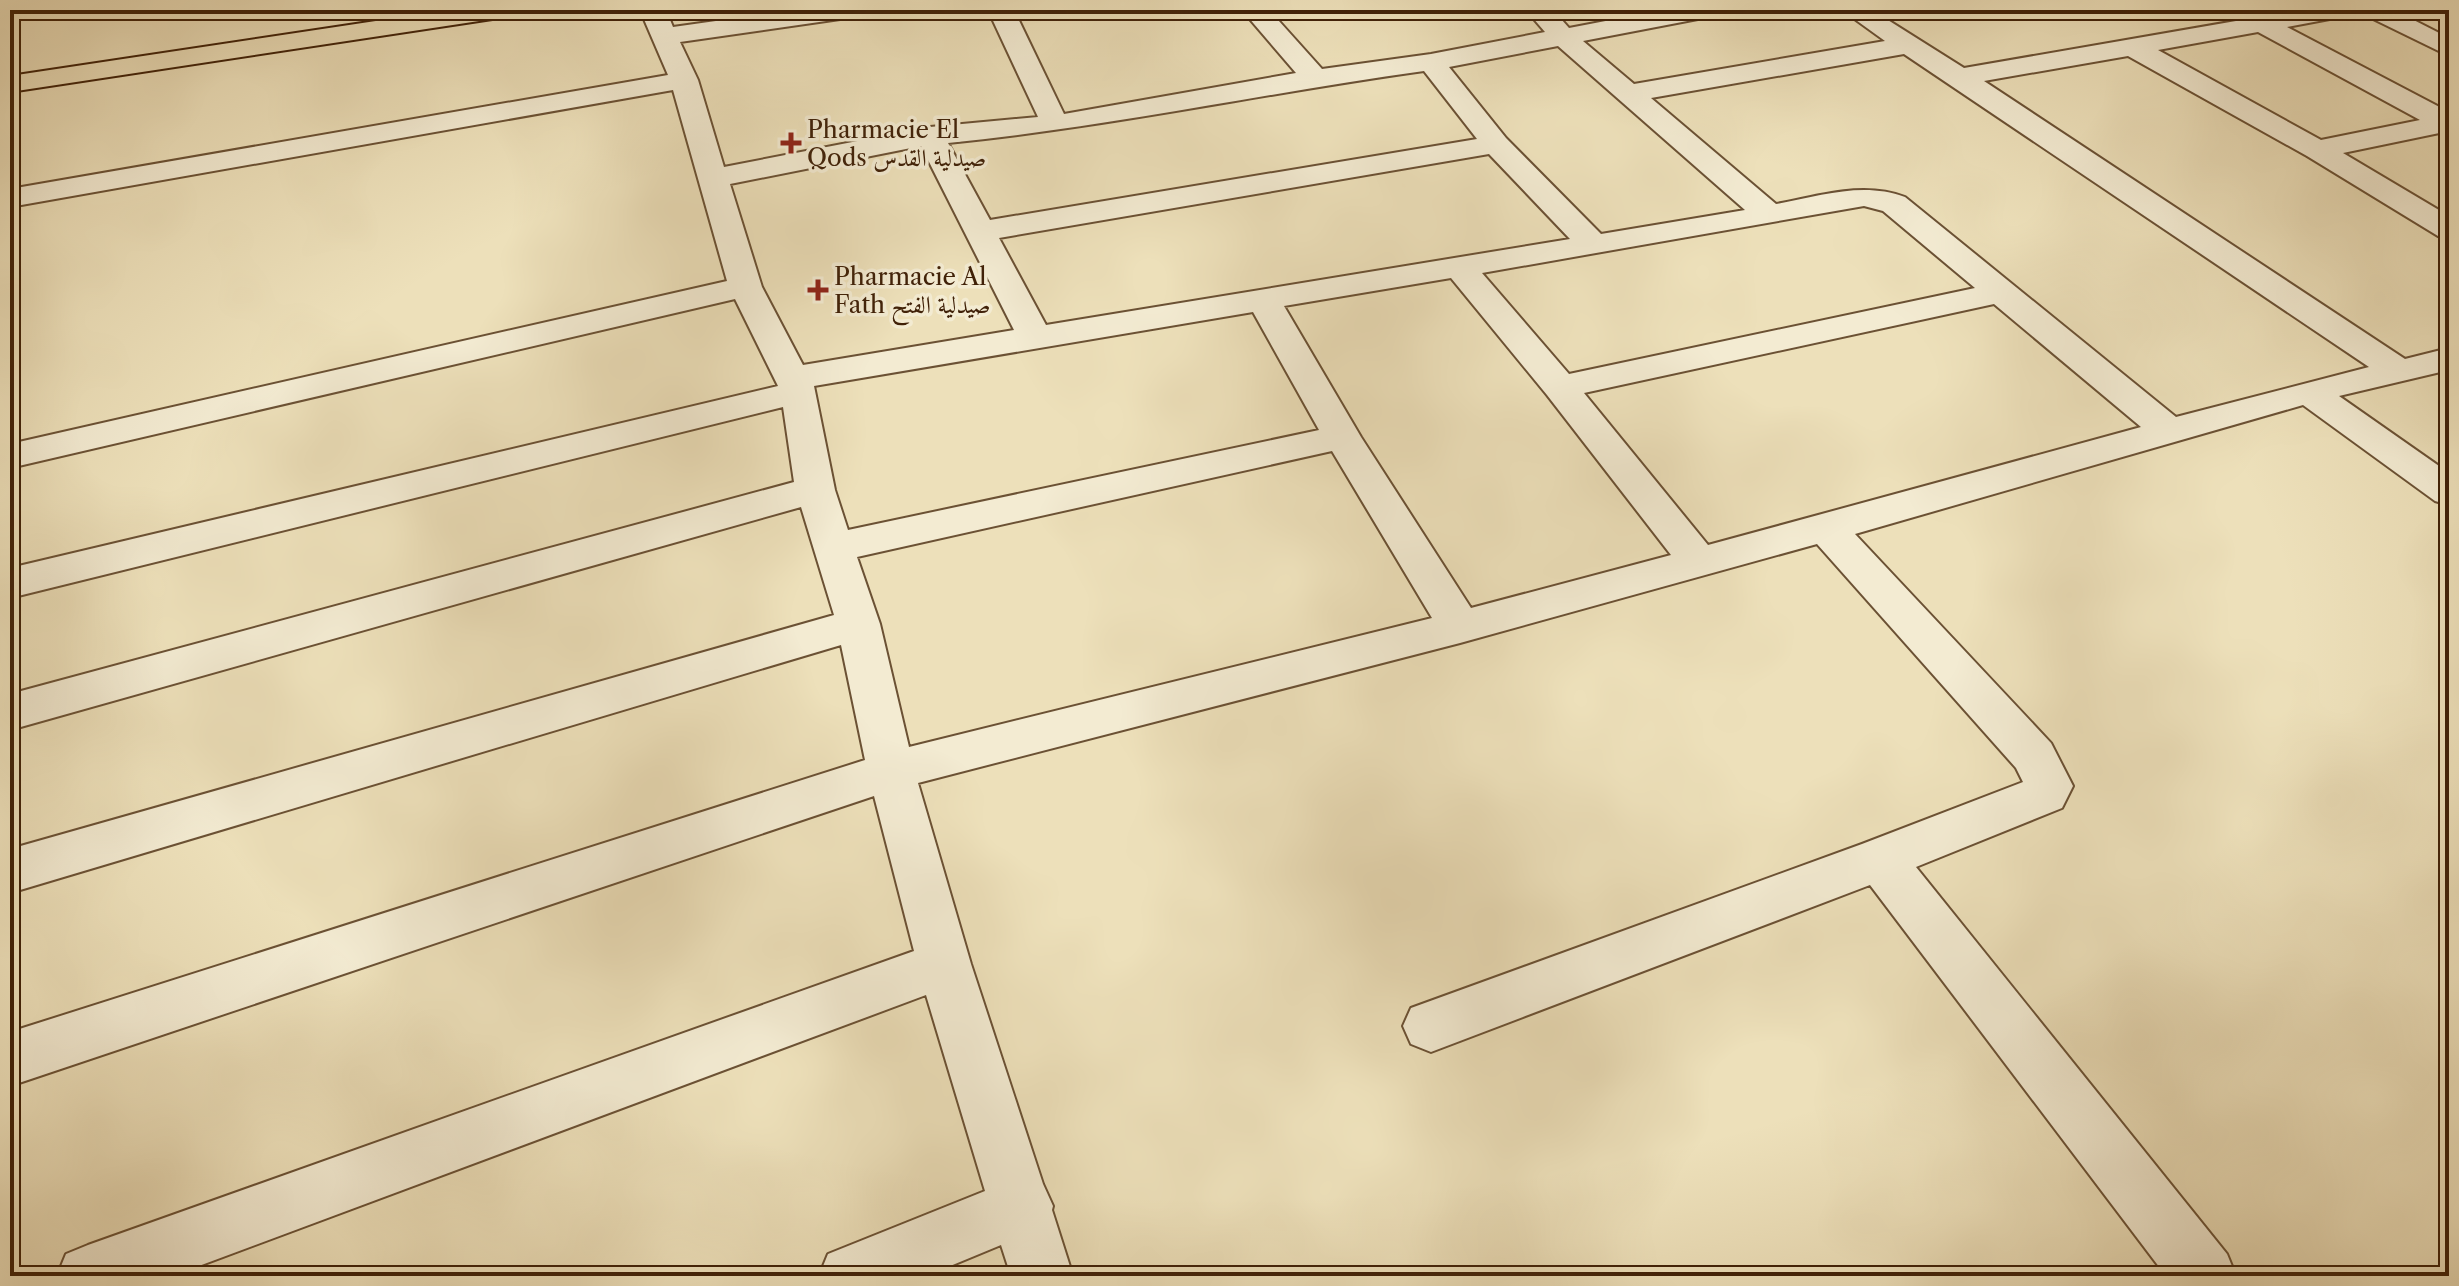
<svg xmlns="http://www.w3.org/2000/svg" width="2459" height="1286" font-family="'Libre Caslon Text',Amiri,serif">
<rect width="100%" height="100%" fill="#ede0ba"/>
<filter id="stains"><feTurbulence type="fractalNoise" baseFrequency=".0025" numOctaves="4"/><feColorMatrix values="0 0 0 0 .2 0 0 0 0 .09 0 0 0 0 .02 0 0 0 .5 -.17"/></filter>
<radialGradient id="worn" r=".72"><stop offset=".6" stop-color="#630" stop-opacity="0"/><stop offset="1" stop-color="#630" stop-opacity=".3"/></radialGradient>
<g fill="none" stroke-linecap="round" stroke-linejoin="round">
<defs>
<g id="minor">
<path d="M640 10H666L673 27 794 10H860L856 15 847 18 680 42 698 80 724 167 930 127 1038 117 988 10H1014L1064 114 1296 73 1242 10H1269L1322 69 1431 54 1545 32 1526 10H1553L1569 28 1663 10H1716L1712 15 1703 18 1583 41 1634 84 1885 41 1842 10H1872L1964 68 2299 10H2355L2351 15 2287 27 2449 112V131L2343 153 2449 216V239L2438 236 2307 156 2128 56 1984 81 2405 359 2449 348V370L2339 396 2449 473V505L2435 501 2303 405 1855 534 2051 743 2073 786 2062 808 1916 867 2227 1254 2236 1276H2166L1870 885 1431 1052 1411 1044 1403 1026 1411 1008 1862 844 2023 782 2016 768 1817 544 1460 643 918 783 971 964 1043 1184 1053 1206 1052 1210 1073 1276H1011L1001 1245 926 1276H819L828 1254 985 1191 926 995 172 1276H57L66 1254 88 1245 914 951 874 796 10 1086V1032L865 760 841 645 10 893V849L834 615 801 507 10 730V694L794 482 783 407 10 598V568L778 386 735 299 10 468V444L727 281 673 90 10 207V189L668 75ZM2258 32 2420 120 2321 140 2158 50ZM1558 46 1745 210 1601 234 1506 138 1449 67ZM1904 54 2369 367 2176 417 1905 197C1863 181 1820 196 1776 204L1651 98ZM1424 71 1477 139 990 220 948 143C1108 127 1265 93 1424 71ZM921 146 1014 330 803 365 762 287 730 184ZM1489 154 1570 239 1046 325 999 238ZM1864 206 1883 211 1975 288 1569 374 1482 273ZM1451 278 1547 395 1671 555 1471 608 1361 437 1284 306ZM1994 304 2141 427 1708 545 1584 393ZM1253 312 1319 430 848 530 835 490 814 386ZM1332 451 1432 618 909 747 880 624 857 557Z"/>
<polygon points="2361,10 2394,10 2449,38 2449,56 2365,15"/>
</g>
<polygon id="major" points="449,10 512,10 508,15 499,18 10,92 10,76"/>
</defs>
<!-- minor casing -->
<use href="#minor" stroke="#6b5134" stroke-width="4"/>
<!-- major casing -->
<use href="#major" stroke="#402108" stroke-width="4"/>
<!-- minor -->
<use href="#minor" fill="#f3ebd2" fill-rule="evenodd"/>
<!-- major -->
<use href="#major" fill="#ede0ba" fill-rule="evenodd"/>
</g>
<!-- markers -->
<g fill="#8f2418" stroke="#f3ebd2" stroke-width="3">
<path d="M787 131h8v8h8v8h-8v8h-8v-8h-8v-8h8z"/>
<path d="M814 278h8v8h8v8h-8v8h-8v-8h-8v-8h8z"/>
</g>
<g text-anchor="middle" dominant-baseline="central" stroke-width="7" stroke-linejoin="round" paint-order="stroke">
<!-- far-poi labels -->
<g font-size="24" fill="#402108" stroke="#f3ebd2" text-anchor="start">
<text x="807" y="129">Pharmacie El<tspan x="807" dy="28">Qods صيدلية القدس</tspan></text>
<text x="834" y="276">Pharmacie Al<tspan x="834" dy="28">Fath صيدلية الفتح</tspan></text>
</g>
</g>
<!-- margin -->
<rect width="2459" height="1286" fill="none" stroke="#ede0ba" stroke-width="40"/>
<rect x="12" y="12" width="2435" height="1262" fill="none" stroke="#402108" stroke-width="4"/>
<rect x="20" y="20" width="2419" height="1246" fill="none" stroke="#402108" stroke-width="2"/>
<rect width="100%" height="100%" filter="url(#stains)"/>
<rect width="100%" height="100%" fill="url(#worn)"/>
</svg>
